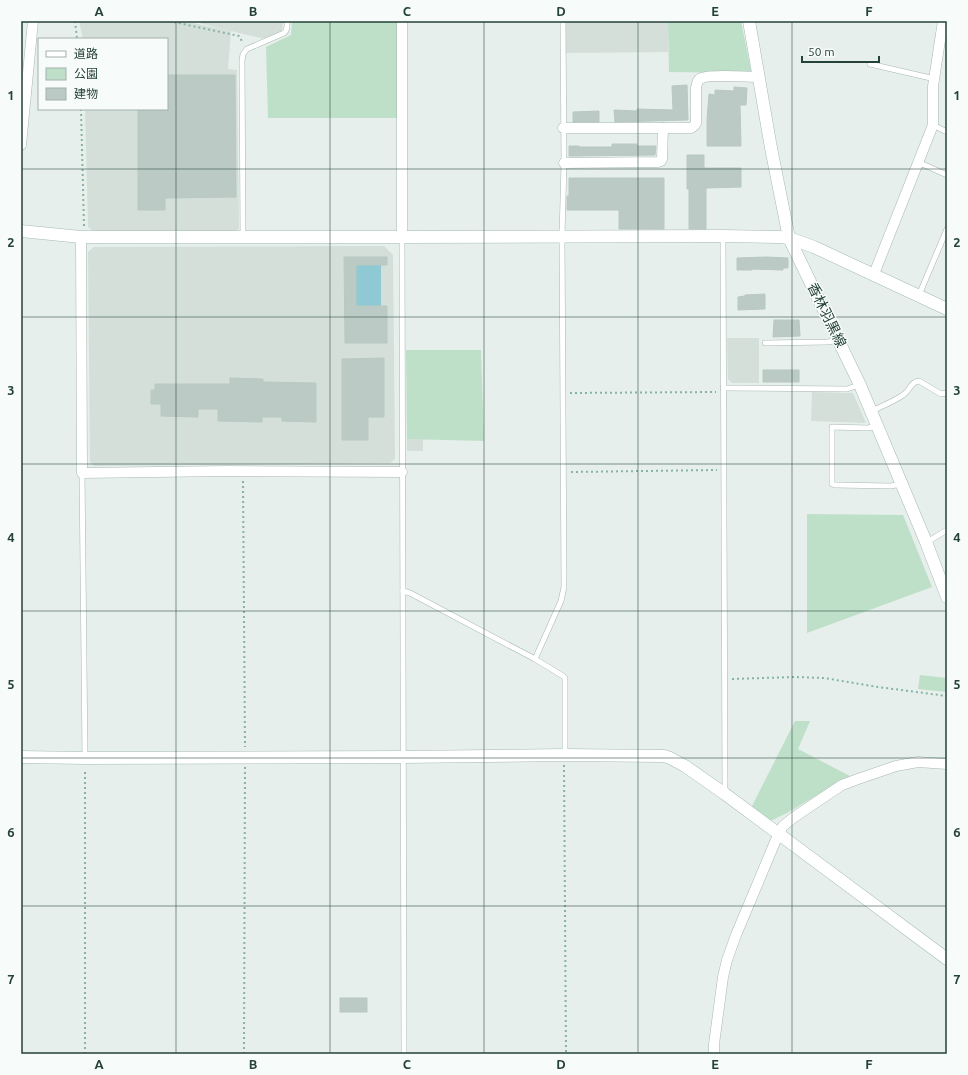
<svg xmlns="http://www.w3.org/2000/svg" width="968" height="1075" font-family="Ubuntu,'Noto Sans JP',sans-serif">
<rect width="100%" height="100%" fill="#e6efeb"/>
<!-- built -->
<g fill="#d4dfda">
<polygon points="79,21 184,21 230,31 192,21 283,21 282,31 265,39 231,31 228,69 237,70 239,229 234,232 94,232 88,227 85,109 167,109 167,39 83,39"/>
<polygon points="565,21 668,21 668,52 565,53"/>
<polygon points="384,246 393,255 395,459 390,463 94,466 90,462 88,252 94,247"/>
<polygon points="727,338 759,338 759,383 732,383 728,379"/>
<polygon points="812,392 853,393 866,423 811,421"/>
<rect x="407" y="439" width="16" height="12"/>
</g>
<!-- green -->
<g fill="#bfe0c8">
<polygon points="292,21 397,21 398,118 268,118 266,47 291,35"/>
<polygon points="668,21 741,21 751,71 748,73 669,72"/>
<polygon points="406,350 481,350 484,441 407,439"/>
<polygon points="807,514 903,515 932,587 807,633"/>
<polygon points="920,675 947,678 947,692 918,689"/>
<polygon points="795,721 810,721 798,749 850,776 787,813 768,822 751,808"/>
</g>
<!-- water -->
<rect fill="#8ec9d4" x="356" y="265" width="25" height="41"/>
<!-- building -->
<g fill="#bbcac4" stroke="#b8c9c2">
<polygon points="167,75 235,75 236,197 165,198 165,210 138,210 138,109 167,109"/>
<polygon points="687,85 688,120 615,122 614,110 637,111 637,109 673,110 672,86"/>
<polygon points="734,87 747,88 746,105 740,105 741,146 707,146 707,120 709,94 715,95 715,90 734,91"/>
<polygon points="599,111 599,122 573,122 573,112"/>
<polygon points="612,144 637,144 637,146 656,146 655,155 575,156 569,156 569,146 579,146 579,147 612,147"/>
<polygon points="687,155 704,155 704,168 741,168 741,187 706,188 706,229 689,229 689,189 687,189"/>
<polygon points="569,178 664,178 664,229 619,229 619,210 567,210 567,196 569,196"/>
<polygon points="344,257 387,257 387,265 356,265 356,306 387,306 387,343 345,343"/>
<polygon points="766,257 788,258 788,268 783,268 783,270 752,269 752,270 737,270 737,258"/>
<polygon points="765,294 765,309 738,310 738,297 745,296 745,295"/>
<polygon points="774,320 799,320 800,336 773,337"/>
<polygon points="384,358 384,417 368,417 368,440 342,440 342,359"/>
<rect x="763" y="370" width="36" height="12"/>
<polygon points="230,378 263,379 263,382 316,383 316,422 282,421 282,417 262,417 262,422 218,421 218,409 198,409 198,417 161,416 161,404 151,404 151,390 155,390 155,384 230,384"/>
<rect x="340" y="998" width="27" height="14"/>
</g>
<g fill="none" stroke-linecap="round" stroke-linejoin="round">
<defs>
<g id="lane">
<polyline points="870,64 935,79"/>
<polyline points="933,125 947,132"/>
<polyline points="918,162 947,175"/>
<path d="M243 236 242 61 243 54 247 49 284 33C288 30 287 26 287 21"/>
<polyline points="402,237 404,1054"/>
<polyline points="723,237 725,793"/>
<polyline points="919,295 947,229"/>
<polyline points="765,343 828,342 833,341 837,339"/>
<polyline points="723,388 847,389 859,385"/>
<path d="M872 411C882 406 895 401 903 395 910 391 910 382 919 381L941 394 947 393"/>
<polyline points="877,426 868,428 832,427 832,484 835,485 891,486 901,484"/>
<polyline points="82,473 85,757"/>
<polyline points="927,542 947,530"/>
<polyline points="403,591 410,593 535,659 563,676 565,678 565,755"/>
<polyline points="535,659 561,601 564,587 562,236 564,163 563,21"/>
</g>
<g id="street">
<path d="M563 128H691L695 125 696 123V88C697 84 697 79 702 78 710 74 747 77 759 77"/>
<polyline points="21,145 33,21"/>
<polyline points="564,163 658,162 661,161 662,159 663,128"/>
<polyline points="81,237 82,473 227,471 402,472"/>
<polyline points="402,237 402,21"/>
<polyline points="874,274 933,125 933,86 943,21"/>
<polyline points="714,1054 714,1044 723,977 727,960 736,935 775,842 783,826 793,818 815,803 842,785 858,779 896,766 918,762 947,764"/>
</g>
<g id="secondary">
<polyline points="749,21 771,148 789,238 860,385 926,542 947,597"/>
<polyline points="21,231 81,237 402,237 723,236 779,237 789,238 814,247 947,309"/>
<polyline points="21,757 85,758 403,757 565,755 664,756 670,758 685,766 725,794 947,959"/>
</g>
</defs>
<!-- lane casing -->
<use href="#lane" stroke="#a8b8b2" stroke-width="6"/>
<!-- street casing -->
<use href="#street" stroke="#a8b8b2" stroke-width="11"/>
<!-- secondary casing -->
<use href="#secondary" stroke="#a4bbb3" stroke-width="13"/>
<!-- path -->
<g stroke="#86b3a5" stroke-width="2" stroke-dasharray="2 3" stroke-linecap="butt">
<polyline points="75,21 77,39"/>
<polyline points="169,21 239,36 243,43"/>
<polyline points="81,109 84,226"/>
<polyline points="570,393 716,392"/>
<polyline points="571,472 717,470"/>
<polyline points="243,481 245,747"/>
<polyline points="732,679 794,677 824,678 878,687 947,696"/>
<polyline points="564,765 566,1054"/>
<polyline points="85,1054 85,769"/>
<polyline points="244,1054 245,767"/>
</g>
<!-- lane -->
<use href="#lane" stroke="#fff" stroke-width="5"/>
<!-- street -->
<use href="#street" stroke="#fff" stroke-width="10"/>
<!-- secondary -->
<use href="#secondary" stroke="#fff" stroke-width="12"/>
</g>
<!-- grid -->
<path fill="none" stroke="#24423a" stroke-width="1" stroke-opacity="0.55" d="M176 21V1054M330 21V1054M484 21V1054M638 21V1054M792 21V1054M21 169H947M21 317H947M21 464H947M21 611H947M21 758H947M21 906H947"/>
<g text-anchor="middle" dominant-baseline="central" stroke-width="3" stroke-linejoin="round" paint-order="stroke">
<!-- street labels -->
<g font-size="14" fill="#24423a" stroke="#f7fbf9">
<text transform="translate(827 315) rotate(64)">香林羽黒線</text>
</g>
</g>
<!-- border -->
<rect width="968" height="1075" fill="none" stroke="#f7fbf9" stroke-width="44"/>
<!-- legend -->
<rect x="38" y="38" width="130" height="72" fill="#f7fbf9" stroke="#a3b1ad"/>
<rect x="46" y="51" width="20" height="6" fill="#ffffff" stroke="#a3b1ad"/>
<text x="74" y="58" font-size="12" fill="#24423a">道路</text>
<rect x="46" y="68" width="20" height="12" fill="#bfe0c8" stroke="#a3b1ad"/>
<text x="74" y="78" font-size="12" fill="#24423a">公園</text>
<rect x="46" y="88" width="20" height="12" fill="#bbcac4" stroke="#a3b1ad"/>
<text x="74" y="98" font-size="12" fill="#24423a">建物</text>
<!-- scale -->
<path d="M802 56v6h77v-6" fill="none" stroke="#24423a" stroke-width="2"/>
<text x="808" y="56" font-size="12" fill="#24423a" stroke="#f7fbf9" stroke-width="3" paint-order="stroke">50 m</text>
<rect x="22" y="22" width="924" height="1031" fill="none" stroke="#24423a" stroke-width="1.5"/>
<g font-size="13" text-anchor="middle" font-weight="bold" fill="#24423a">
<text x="99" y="16">A</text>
<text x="253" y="16">B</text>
<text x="407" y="16">C</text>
<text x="561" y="16">D</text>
<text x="715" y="16">E</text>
<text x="869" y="16">F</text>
<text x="11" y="100">1</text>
<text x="957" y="100">1</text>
<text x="11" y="247">2</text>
<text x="957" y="247">2</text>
<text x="11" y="395">3</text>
<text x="957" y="395">3</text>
<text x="11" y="542">4</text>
<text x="957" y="542">4</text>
<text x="11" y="689">5</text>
<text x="957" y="689">5</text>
<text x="11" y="837">6</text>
<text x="957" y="837">6</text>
<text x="11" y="984">7</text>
<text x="957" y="984">7</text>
<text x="99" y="1069">A</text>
<text x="253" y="1069">B</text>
<text x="407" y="1069">C</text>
<text x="561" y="1069">D</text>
<text x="715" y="1069">E</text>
<text x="869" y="1069">F</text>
</g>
</svg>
